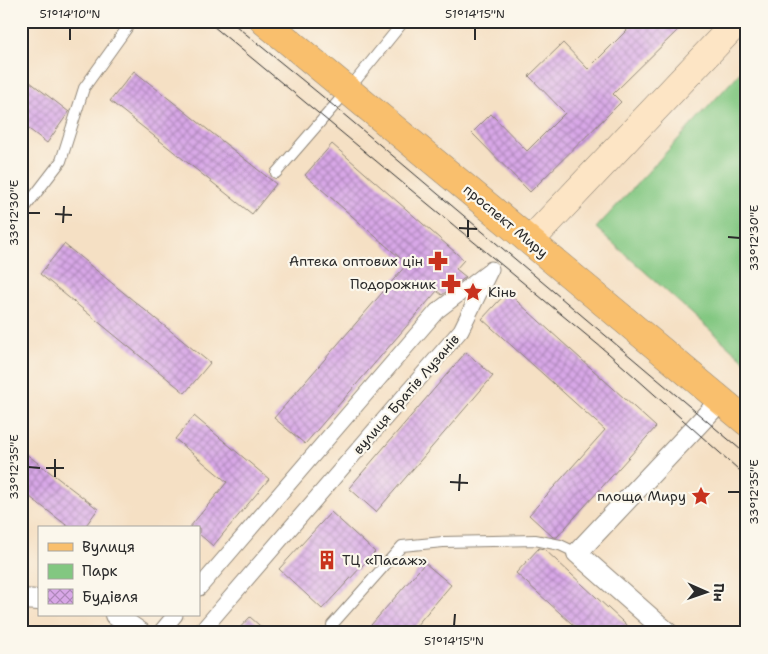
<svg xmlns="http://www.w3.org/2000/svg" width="768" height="654" font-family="'Shantell Sans',sans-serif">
<defs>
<pattern id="building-cross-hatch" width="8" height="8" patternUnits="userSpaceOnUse" patternTransform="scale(1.25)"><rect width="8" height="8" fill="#d8a7e7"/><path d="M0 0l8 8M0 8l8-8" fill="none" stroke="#af88bb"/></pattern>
</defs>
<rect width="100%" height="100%" fill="#fbf7ec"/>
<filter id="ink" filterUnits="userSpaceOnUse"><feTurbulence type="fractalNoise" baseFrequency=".02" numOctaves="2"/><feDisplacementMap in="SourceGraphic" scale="10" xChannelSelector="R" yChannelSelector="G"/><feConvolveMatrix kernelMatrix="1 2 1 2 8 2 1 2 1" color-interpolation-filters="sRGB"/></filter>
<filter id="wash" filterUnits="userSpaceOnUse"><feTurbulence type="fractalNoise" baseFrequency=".0096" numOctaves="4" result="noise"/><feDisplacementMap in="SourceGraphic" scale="20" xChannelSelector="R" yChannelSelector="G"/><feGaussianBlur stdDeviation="1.12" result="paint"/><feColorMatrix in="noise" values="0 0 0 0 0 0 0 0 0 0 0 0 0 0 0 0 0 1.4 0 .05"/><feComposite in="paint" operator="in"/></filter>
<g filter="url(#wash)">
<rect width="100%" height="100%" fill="#f5e0c4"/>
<!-- green -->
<polygon fill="#82c781" stroke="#567956" points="747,65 747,363 596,228"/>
<g id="blocks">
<!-- building -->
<g fill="url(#building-cross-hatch)">
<polygon points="636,21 687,21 613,94 621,102 530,192 472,133 491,114 527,151 565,113 529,76 563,43 588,69"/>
<polygon points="134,71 276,184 252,214 110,101"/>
<polygon points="21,75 69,112 47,143 21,123"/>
<polygon points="332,144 464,260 456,269 466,277 442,295 437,291 305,444 274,418 407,264 305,175"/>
<polygon points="64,244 210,363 185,393 40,274"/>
<polygon points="507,292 656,427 557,537 553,537 529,515 605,430 482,319"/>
<polygon points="466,352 493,376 376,512 349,488"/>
<polygon points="194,416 269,479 213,546 199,534 199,528 189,528 227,482 175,439"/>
<polygon points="21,450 98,509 84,528 70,528 21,490"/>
<polygon points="331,512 375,552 322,609 279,569"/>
<polygon points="539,548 544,549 635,633 582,633 516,573"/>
<polygon points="425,563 451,585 410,633 364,633"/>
<polygon points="250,617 268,633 235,633"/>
</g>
</g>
</g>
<g filter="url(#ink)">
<use href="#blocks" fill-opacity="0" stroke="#908678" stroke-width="1"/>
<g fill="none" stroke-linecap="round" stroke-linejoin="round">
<defs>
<g id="service">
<polyline points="276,173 348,90 404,21"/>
<polyline points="21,213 61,161 84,88 132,21"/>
<polyline points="332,625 402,546 443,542 535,540 560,545 577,553"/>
</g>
<g id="pedestrian">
<polyline points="199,588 437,311 488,272"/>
<polyline points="160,633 175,615"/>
<polyline points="200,633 461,330 491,269"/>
</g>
<g id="minor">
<polyline points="21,599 39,600"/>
<polyline points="115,615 141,633"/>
<polyline points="668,633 577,553 721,400"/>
</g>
<polyline id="secondary" points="530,241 738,21"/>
<polyline id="primary" points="264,21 501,217 747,422"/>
</defs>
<!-- service casing -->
<use href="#service" stroke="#908678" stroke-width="12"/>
<!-- pedestrian casing -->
<use href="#pedestrian" stroke="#908678" stroke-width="17"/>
<!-- minor casing -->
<use href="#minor" stroke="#908678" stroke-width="22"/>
<!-- secondary casing -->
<use href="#secondary" stroke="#908678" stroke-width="29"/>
<!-- primary casing -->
<use href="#primary" stroke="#908678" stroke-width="29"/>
<!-- service -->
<use href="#service" stroke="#fff" stroke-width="10"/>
<!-- pedestrian -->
<use href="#pedestrian" stroke="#fff" stroke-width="15"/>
<!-- minor -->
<use href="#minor" stroke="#fff" stroke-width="20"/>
<!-- secondary -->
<use href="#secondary" stroke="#fde5c5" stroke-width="28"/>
<!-- primary -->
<use href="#primary" stroke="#f9bf6d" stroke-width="28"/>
<!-- tram -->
<g stroke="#2b2b2b" stroke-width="1">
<polyline points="207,21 608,353 747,477"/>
<polyline points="230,21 322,96 747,455"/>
</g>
</g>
</g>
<!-- ticks -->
<path fill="none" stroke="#2b2b2b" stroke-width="2" d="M70 40V28M475 40V28M28 213H40M55 214 72 215M63 223 64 206M459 228 477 229M468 237V220M728 237 740 238M28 467 40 468M46 468H64M55 477V459M450 482 468 483M459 491 460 474M728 492H740M454 626 455 614"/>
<!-- icons -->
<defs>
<symbol id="pharmacy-bare" viewBox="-9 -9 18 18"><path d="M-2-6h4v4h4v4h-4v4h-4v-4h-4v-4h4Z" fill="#c8321e" stroke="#fbf7ec" stroke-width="2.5" paint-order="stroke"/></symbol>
<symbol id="sight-bare" viewBox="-9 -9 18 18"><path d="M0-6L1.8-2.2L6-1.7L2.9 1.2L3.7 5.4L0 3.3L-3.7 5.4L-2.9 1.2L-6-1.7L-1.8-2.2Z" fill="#c8321e" stroke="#fbf7ec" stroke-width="2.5" paint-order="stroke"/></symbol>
<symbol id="building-bare" viewBox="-9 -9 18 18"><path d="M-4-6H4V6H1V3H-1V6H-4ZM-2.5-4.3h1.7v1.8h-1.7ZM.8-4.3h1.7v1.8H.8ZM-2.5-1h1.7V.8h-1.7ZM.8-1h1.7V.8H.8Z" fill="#c8321e" stroke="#fbf7ec" stroke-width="2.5" paint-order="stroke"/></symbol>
</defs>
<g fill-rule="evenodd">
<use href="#pharmacy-bare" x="424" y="247" width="28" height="28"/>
<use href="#pharmacy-bare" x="437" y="270" width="28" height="28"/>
<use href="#sight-bare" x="459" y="278" width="28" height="28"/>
<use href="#sight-bare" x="687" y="482" width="28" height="28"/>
<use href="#building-bare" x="313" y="546" width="28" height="28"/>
</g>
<g text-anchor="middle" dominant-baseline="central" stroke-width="4.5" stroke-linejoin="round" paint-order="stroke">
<!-- street labels -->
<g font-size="14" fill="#2b2b2b" stroke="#fbf7ec">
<text transform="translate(506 221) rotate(40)">проспект Миру</text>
<text transform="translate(406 394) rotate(-49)">вулиця Братів Лузанів</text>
</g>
<!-- poi labels -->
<g font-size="14" fill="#2b2b2b" stroke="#fbf7ec" text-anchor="end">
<text x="423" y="261">Аптека оптових цін</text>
<text x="436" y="284">Подорожник</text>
<text x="488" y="292" text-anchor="start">Кінь</text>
<text x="686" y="496">площа Миру</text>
<text x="342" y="560" text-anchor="start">ТЦ «Пасаж»</text>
</g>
</g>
<!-- margin -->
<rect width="768" height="654" fill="none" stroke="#fbf7ec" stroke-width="55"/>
<!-- legend -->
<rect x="38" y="526" width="162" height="90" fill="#fbf7ec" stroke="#a8a59f"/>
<rect x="48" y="543" width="25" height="8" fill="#f9bf6d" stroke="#a8a59f"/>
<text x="82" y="552" font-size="15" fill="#2b2b2b">Вулиця</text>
<rect x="48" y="564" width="25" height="15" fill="#82c781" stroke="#a8a59f"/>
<text x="82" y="576" font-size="15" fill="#2b2b2b">Парк</text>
<rect x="48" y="589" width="25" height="15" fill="url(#building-cross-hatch)" stroke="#a8a59f"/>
<text x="82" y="602" font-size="15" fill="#2b2b2b">Будівля</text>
<!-- north arrow -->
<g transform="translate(706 592) rotate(92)" stroke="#fbf7ec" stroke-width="4" paint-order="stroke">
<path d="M0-4L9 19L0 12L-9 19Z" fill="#2b2b2b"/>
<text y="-8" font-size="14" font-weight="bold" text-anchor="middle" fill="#2b2b2b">Пн</text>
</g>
<rect x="28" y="28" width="712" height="598" fill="none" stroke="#2b2b2b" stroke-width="2"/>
<g font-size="12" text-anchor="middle" fill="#2b2b2b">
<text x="70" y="18">51°14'10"N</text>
<text x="475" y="18">51°14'15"N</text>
<text transform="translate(14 213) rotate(-90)" y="4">33°12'30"E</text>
<text transform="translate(754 238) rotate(-90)" y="4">33°12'30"E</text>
<text transform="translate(14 467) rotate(-90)" y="4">33°12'35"E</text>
<text transform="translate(754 492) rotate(-90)" y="4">33°12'35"E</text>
<text x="454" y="645">51°14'15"N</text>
</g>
</svg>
